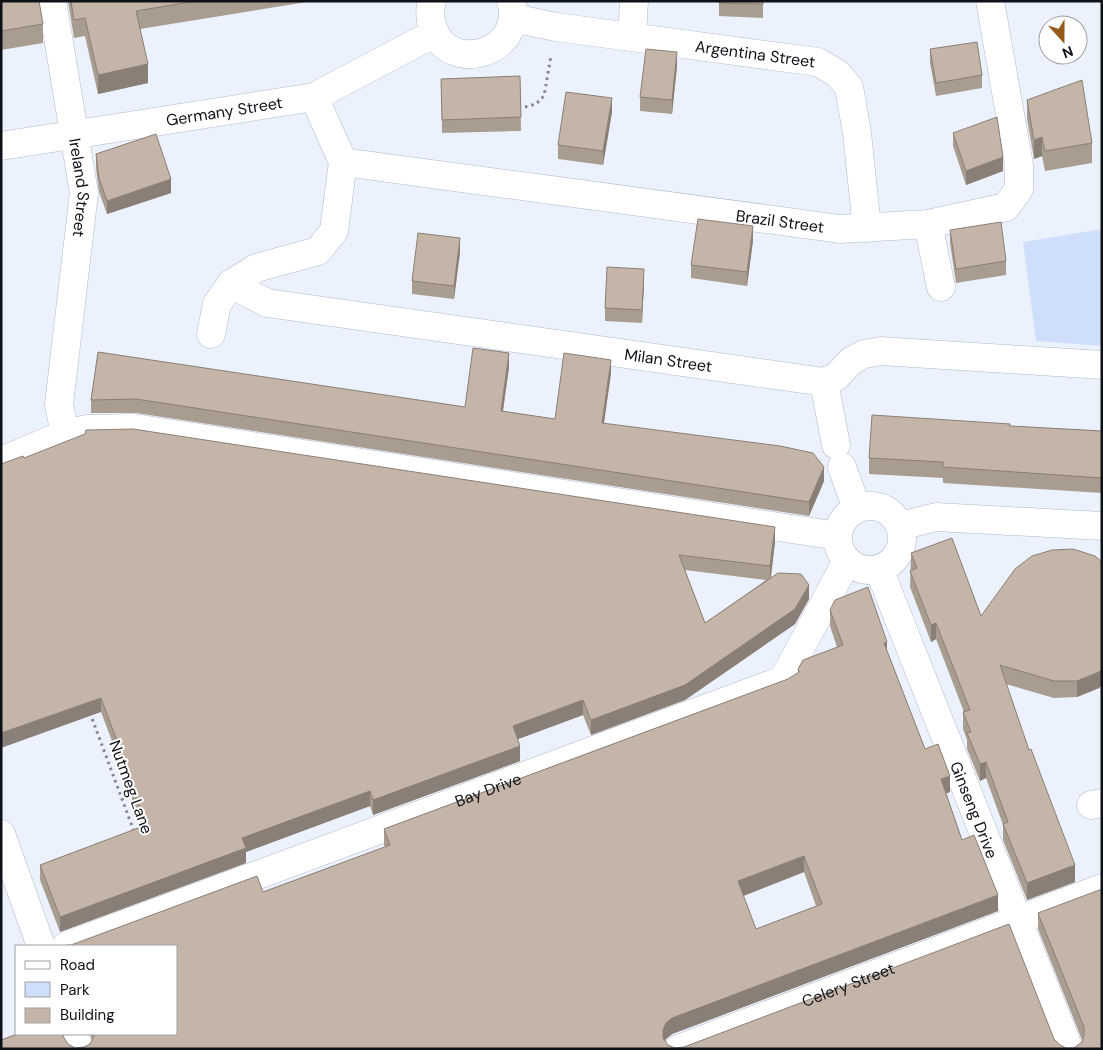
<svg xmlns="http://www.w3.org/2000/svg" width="1103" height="1050" font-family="'DM Sans',sans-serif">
<rect width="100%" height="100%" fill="#ecf2fd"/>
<!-- green -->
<polygon fill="#cfdffb" points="1102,229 1102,346 1036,341 1023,242"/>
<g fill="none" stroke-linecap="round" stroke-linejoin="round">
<defs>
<g id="minor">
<path id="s1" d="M52 1 84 193 59 404 65 434"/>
<path d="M432 1C429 10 430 19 433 28 449 76 526 53 511 1"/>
<path id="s2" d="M513 18 556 27 818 62 838 74 849 87 857 133 867 228"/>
<polyline points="632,36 634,1"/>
<path id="s3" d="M1 146 314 97 435 33"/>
<path id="s4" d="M343 162 840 229 928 224 1006 207 1019 189V165L990 1"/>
<polyline points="928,224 941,287"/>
<path id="s5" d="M231 284 267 303 824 382 836 377 851 361 864 354 881 351 1102 365"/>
<polyline points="211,334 217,304 231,284 256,268 318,251 334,231 343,162 314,97"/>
<polyline points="824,382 836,445"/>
<polyline points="1,461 65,434 86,429 134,428 838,536"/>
<polyline points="842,467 857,509"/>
<circle cx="870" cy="538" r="32"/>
<polyline points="900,526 936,517 1102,526"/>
<path id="s6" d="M879 569 1069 1049"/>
<polyline points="1091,805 1102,803"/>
<polyline points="1,834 41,946"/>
<path id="s7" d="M66 946 783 680 847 561"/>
<polyline points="74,1034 79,1049"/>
<path id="s8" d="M678 1049 1102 888"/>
</g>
</defs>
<!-- minor casing -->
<use href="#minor" stroke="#b0b9ca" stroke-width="29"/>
<!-- path -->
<g stroke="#82868f" stroke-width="3" stroke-dasharray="2.5 4" stroke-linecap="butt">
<polyline points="525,107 536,104 544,96 551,56"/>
<polyline points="90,713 135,834"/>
</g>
<!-- minor -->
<use href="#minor" stroke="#fff" stroke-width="28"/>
</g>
<!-- wall -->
<g fill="#a99c90" fill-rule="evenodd">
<polygon points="1,1 43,24 43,43 1,50"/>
<polygon points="68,1 313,1 140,29 148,83 98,94 85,36 74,38"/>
<polygon points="719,1 763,1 763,18 719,16"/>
<polygon points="930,49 982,75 982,88 936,96 930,63"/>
<polygon points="677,66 672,114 640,111 640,97"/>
<polygon points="520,76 521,131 442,133 441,79"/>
<polygon points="1027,100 1092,143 1092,163 1045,171 1042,156 1034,159 1027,119"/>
<polygon points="612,112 603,165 558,159 558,145"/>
<polygon points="953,133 1003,171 966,185 953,146"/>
<polygon points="96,154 171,193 107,214 99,192 96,168"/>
<polygon points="950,230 1006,261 1006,275 956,283 950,243"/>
<polygon points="753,240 747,286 691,278 691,265"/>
<polygon points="460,252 454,299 412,294 412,281"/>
<polygon points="644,282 642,323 605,321 605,308"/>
<polygon points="98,352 465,407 509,367 503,411 555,419 611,373 604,423 824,481 809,516 136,413 91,413 91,400"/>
<polygon points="1010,426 1102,431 1102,493 943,483 943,478 869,474 869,458"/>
<path d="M24 458 775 542 771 578 809 599 795 624 685 700 591 735 583 715 518 739 520 761 373 815 370 806 246 852V863L60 932 40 880V865L142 827 132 800V794L101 712ZM685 570 766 580 705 623Z"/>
<polygon points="911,553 981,616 1102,562 1102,685 1099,688 1077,697 1054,698 1006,684 1075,882 1027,900 1003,840 1003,825 986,778 980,781 967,749 967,740 963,729 963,712 964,712 936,639 931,642 910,587"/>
<path d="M830 610 887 651 925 749 950 792 946 793 962 840 998 911 672 1034 666 1039 665 1041 668 1045 675 1048 1054 1039 1060 1045 1066 1048H1074L1082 1042V1040L1038 929V913L1102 1049H1L64 1038 68 1044 75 1048 84 1047 90 1044 92 1040 90 1034H176V946H66V945H71L263 892 385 847 384 845V829L788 679 798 673V669L837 647 830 626ZM804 872 816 906 756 929 743 896Z"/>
</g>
<!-- shaded-wall -->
<g fill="#8a7f76">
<polygon points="677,52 677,66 672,114 672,100"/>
<polygon points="148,64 148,83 98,94 98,75"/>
<polygon points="612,98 612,112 603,165 603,151"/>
<polygon points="1042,137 1042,156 1034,159 1034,140"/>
<polygon points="1003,157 1003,171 966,185 966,171"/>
<polygon points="171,179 171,193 107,214 107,201"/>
<polygon points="753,226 753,240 747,286 747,272"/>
<polygon points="460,238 460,252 454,299 454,286"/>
<polygon points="644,269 644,282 642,323 642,310"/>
<polygon points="509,353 509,367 501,424 501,411"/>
<polygon points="611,360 611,373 602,436 602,423"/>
<polygon points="824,467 824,481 809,516 809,502"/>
<polygon points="775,527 775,542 770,581 770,566"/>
<polygon points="809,585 809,599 795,624 685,700 591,735 591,720"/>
<polygon points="936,623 936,639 931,642 931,625"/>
<polygon points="887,642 887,658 884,643"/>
<polygon points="1102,669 1102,685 1099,688 1077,697 1077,681"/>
<polygon points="101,698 101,712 1,748 1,733"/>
<polygon points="583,700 583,715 513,741 513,726"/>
<polygon points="520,746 520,761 373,815 373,800"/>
<polygon points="986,762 986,778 980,781 980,764"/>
<polygon points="950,776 950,792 941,795 941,779"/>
<polygon points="370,791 370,806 246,852 246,863 60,932 60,917 242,838"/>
<polygon points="804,856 804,872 738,898 738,881"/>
<polygon points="1075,865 1075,882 1027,900 1027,883"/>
<polygon points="998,895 998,911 672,1034 666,1039 663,1046 663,1030 666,1023 672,1018"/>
</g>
<!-- building -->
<g fill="#c5b5a8" stroke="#8a7f76" fill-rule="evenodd">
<polygon points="1,1 39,1 43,24 1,31"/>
<polygon points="71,1 196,1 136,11 148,64 98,75 85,18 74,20"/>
<polygon points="719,1 763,1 763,4 719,3"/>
<polygon points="977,42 982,75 936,83 930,49"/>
<polygon points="646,49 677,52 672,100 640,97"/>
<polygon points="520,76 521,117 442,120 441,79"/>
<polygon points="1082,80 1092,143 1045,151 1042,137 1034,140 1027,100"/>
<polygon points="566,92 612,98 603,151 558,145"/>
<polygon points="997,117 1003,157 966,171 953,133"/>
<polygon points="156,134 171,179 107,201 99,178 96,154"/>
<polygon points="698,219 753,226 747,272 691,265"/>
<polygon points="1001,222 1006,261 956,269 950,230"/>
<polygon points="418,233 460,238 454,286 412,281"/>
<polygon points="607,267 644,269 642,310 605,308"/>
<polygon points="473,348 509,353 501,411 555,419 564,353 611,360 602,423 780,446 813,453 824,467 809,502 136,399 91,400 98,352 465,407"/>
<polygon points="872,415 1010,424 1010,426 1102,431 1102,478 943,467 943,462 869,458"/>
<polygon points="133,429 775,527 770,566 679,555 705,623 778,573 801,574 809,585 795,609 685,685 591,720 583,700 513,726 520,746 373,800 370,791 242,838 246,848 60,917 40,865 146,825 132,785 133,784 101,698 1,733 1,464 23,456 24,458 85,434 86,430"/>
<polygon points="952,538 981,616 1015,569 1032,556 1052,550 1073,549 1095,556 1102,562 1102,669 1099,672 1077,681 1054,681 1000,665 1029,750 1031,749 1075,865 1027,883 1003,824 1008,822 986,762 980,764 967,733 971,732 963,712 970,710 936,623 931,625 910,571 917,568 911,553"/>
<path d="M868 587 887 642 884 643 925 749 938 744 950 776 941 779 962 840 974 835 998 895 672 1018 666 1023 663 1030V1038L668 1045 675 1048 684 1047 1009 924 1054 1039 1060 1045 1066 1048H1074L1082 1042 1084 1035V1027L1038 913 1102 889V1049H1V1040L17 1034H63L64 1038 68 1044 75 1048 84 1047 90 1044 94 1036V1034H176V946H66V945H71L257 876 263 892 390 845 384 829 788 679 799 672 798 669 803 660 843 645 830 610 835 600ZM804 856 822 904 756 929 738 881Z"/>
</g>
<g text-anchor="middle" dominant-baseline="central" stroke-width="4" stroke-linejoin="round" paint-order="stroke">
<!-- street labels -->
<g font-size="16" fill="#0e1117" stroke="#fff">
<text stroke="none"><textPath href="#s2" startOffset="245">Argentina Street</textPath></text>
<text stroke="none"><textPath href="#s3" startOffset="226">Germany Street</textPath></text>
<text stroke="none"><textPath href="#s1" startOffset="189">Ireland Street</textPath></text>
<text stroke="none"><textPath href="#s4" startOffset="441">Brazil Street</textPath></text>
<text stroke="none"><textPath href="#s5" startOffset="446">Milan Street</textPath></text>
<text transform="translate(131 787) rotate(70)">Nutmeg Lane</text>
<text stroke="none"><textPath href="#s7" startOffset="450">Bay Drive</textPath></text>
<text stroke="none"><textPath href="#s6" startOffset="259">Ginseng Drive</textPath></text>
<text stroke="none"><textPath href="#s8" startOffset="182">Celery Street</textPath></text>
</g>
</g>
<!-- border -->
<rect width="1103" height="1050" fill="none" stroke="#0e1117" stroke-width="5"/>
<!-- legend -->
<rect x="15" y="945" width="162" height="90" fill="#ffffff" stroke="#9fa0a2"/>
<rect x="25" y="961" width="25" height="8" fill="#ffffff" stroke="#9fa0a2"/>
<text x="60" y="970" font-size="15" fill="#0e1117">Road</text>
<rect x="25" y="982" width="25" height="15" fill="#cfdffb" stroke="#9fa0a2"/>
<text x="60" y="995" font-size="15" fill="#0e1117">Park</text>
<rect x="25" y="1008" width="25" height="15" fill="#c5b5a8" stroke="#9fa0a2"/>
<text x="60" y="1020" font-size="15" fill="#0e1117">Building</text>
<!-- north arrow -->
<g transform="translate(1063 40) rotate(159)"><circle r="24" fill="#ffffff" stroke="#9fa0a2"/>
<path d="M0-4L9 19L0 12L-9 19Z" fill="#955a19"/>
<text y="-8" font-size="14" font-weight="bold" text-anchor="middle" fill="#0e1117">N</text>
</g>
</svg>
